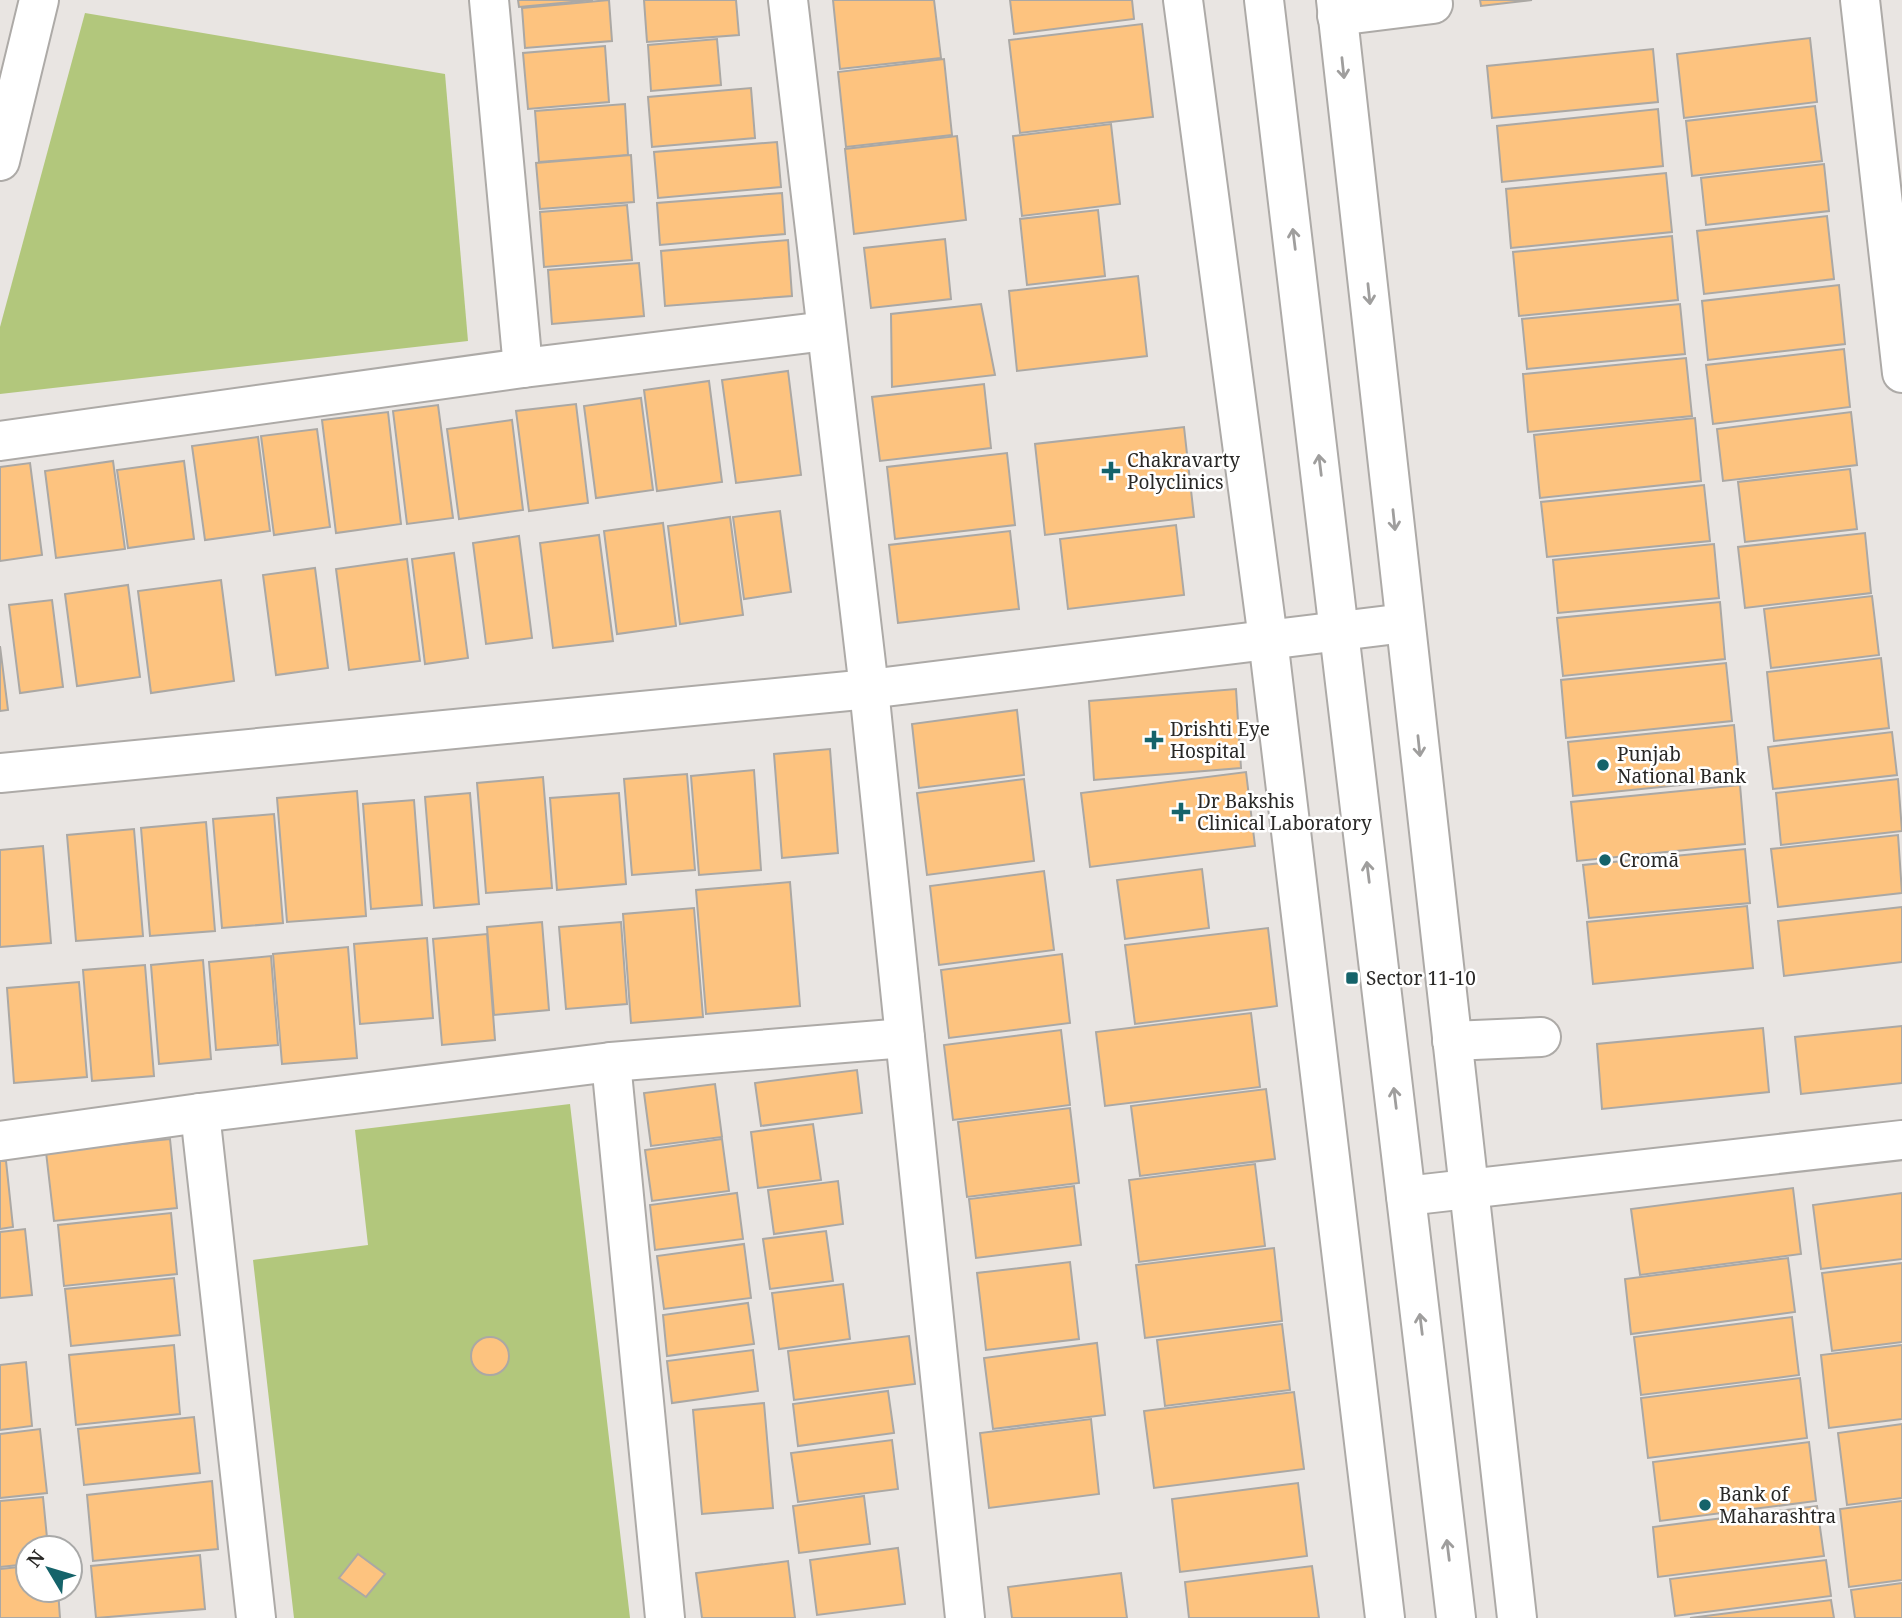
<svg xmlns="http://www.w3.org/2000/svg" width="1902" height="1618" font-family="'Noto Serif',serif">
<rect width="100%" height="100%" fill="#e9e5e2"/>
<!-- green -->
<g fill="#b2c77c">
<polygon points="85,13 445,74 468,341 0,394 0,327"/>
<polygon points="570,1104 630,1618 294,1618 253,1260 368,1245 355,1130"/>
</g>
<!-- building -->
<g fill="#fdc37f" stroke="#aba8a4" stroke-width="2">
<polygon points="518,0 593,0 519,7"/>
<polygon points="609,0 612,41 525,48 522,8"/>
<polygon points="644,0 736,0 739,35 647,42"/>
<polygon points="833,0 934,0 941,58 840,69"/>
<polygon points="1010,0 1132,0 1134,19 1014,34"/>
<polygon points="1480,0 1532,0 1481,6"/>
<polygon points="1142,24 1153,117 1020,133 1009,40"/>
<polygon points="1810,38 1817,102 1684,118 1677,54"/>
<polygon points="717,39 721,85 651,91 648,45"/>
<polygon points="605,46 609,102 528,109 523,53"/>
<polygon points="1653,49 1658,102 1492,118 1487,66"/>
<polygon points="944,59 952,135 846,147 838,72"/>
<polygon points="751,88 755,138 652,147 648,97"/>
<polygon points="625,104 628,155 539,162 535,111"/>
<polygon points="1815,106 1822,161 1692,176 1686,121"/>
<polygon points="1658,109 1663,166 1502,182 1497,126"/>
<polygon points="1111,124 1120,204 1022,216 1013,136"/>
<polygon points="957,136 966,220 854,234 845,149"/>
<polygon points="777,142 781,187 658,198 654,152"/>
<polygon points="631,155 634,202 540,209 536,163"/>
<polygon points="1824,164 1829,211 1706,225 1701,178"/>
<polygon points="1666,173 1672,232 1511,248 1506,189"/>
<polygon points="782,193 785,234 660,245 657,203"/>
<polygon points="627,205 632,260 544,267 540,212"/>
<polygon points="1098,210 1105,276 1027,285 1020,219"/>
<polygon points="1827,216 1834,279 1704,294 1697,231"/>
<polygon points="1672,236 1678,300 1519,316 1513,252"/>
<polygon points="945,239 951,299 871,308 864,248"/>
<polygon points="788,240 792,296 665,306 661,251"/>
<polygon points="639,263 644,316 552,324 548,270"/>
<polygon points="1138,276 1147,356 1017,371 1009,291"/>
<polygon points="1839,285 1845,344 1708,360 1702,301"/>
<polygon points="981,304 995,375 892,387 891,314"/>
<polygon points="1680,304 1685,354 1527,369 1522,319"/>
<polygon points="1844,349 1850,407 1713,424 1706,365"/>
<polygon points="1686,358 1692,416 1528,432 1523,374"/>
<polygon points="788,371 801,475 736,483 722,380"/>
<polygon points="709,381 722,482 657,491 644,390"/>
<polygon points="984,384 991,448 880,461 872,397"/>
<polygon points="641,398 653,490 596,498 584,406"/>
<polygon points="576,404 588,503 529,511 516,411"/>
<polygon points="438,405 453,518 407,524 393,411"/>
<polygon points="388,412 401,524 336,533 322,420"/>
<polygon points="1851,412 1857,465 1723,481 1717,429"/>
<polygon points="1695,418 1701,481 1540,498 1534,435"/>
<polygon points="512,420 523,510 459,519 447,429"/>
<polygon points="1184,427 1194,517 1045,535 1035,444"/>
<polygon points="317,429 330,527 274,535 261,436"/>
<polygon points="258,437 270,531 205,540 192,446"/>
<polygon points="1007,453 1015,525 895,539 887,467"/>
<polygon points="113,461 125,549 56,558 45,471"/>
<polygon points="184,461 194,539 128,548 117,470"/>
<polygon points="30,463 42,555 0,561 0,467"/>
<polygon points="1850,469 1857,529 1745,542 1738,482"/>
<polygon points="1704,485 1710,541 1547,557 1541,502"/>
<polygon points="780,511 791,592 744,599 733,517"/>
<polygon points="730,517 743,615 680,624 668,526"/>
<polygon points="663,523 676,626 617,634 604,531"/>
<polygon points="1176,525 1184,595 1068,609 1060,539"/>
<polygon points="1010,531 1019,609 898,623 889,545"/>
<polygon points="1865,533 1871,593 1745,608 1738,547"/>
<polygon points="599,535 613,641 553,648 540,543"/>
<polygon points="519,536 532,638 486,644 473,543"/>
<polygon points="1714,544 1719,598 1558,613 1553,560"/>
<polygon points="454,553 468,658 425,664 412,559"/>
<polygon points="407,559 420,661 349,670 336,569"/>
<polygon points="315,568 328,668 276,675 263,575"/>
<polygon points="221,580 234,681 151,693 138,591"/>
<polygon points="128,585 140,677 77,686 65,594"/>
<polygon points="1872,596 1879,655 1771,668 1764,609"/>
<polygon points="52,600 63,687 20,693 9,605"/>
<polygon points="1720,602 1725,659 1563,676 1557,618"/>
<polygon points="0,646 8,710 0,711"/>
<polygon points="1881,658 1889,728 1774,741 1767,672"/>
<polygon points="1726,663 1732,721 1566,738 1561,680"/>
<polygon points="1236,689 1241,768 1094,780 1089,701"/>
<polygon points="1017,710 1024,775 919,788 912,724"/>
<polygon points="1734,725 1739,779 1573,796 1568,742"/>
<polygon points="1892,732 1897,775 1773,789 1768,747"/>
<polygon points="830,749 838,853 782,858 774,754"/>
<polygon points="754,770 761,870 699,875 691,776"/>
<polygon points="1246,772 1255,846 1090,867 1081,793"/>
<polygon points="687,774 695,870 632,875 624,779"/>
<polygon points="543,777 552,888 486,893 477,783"/>
<polygon points="1024,779 1034,861 927,875 917,793"/>
<polygon points="1898,779 1902,831 1781,845 1776,793"/>
<polygon points="1740,785 1745,844 1577,861 1571,802"/>
<polygon points="357,791 366,916 287,922 277,798"/>
<polygon points="470,793 479,904 434,908 425,797"/>
<polygon points="619,793 626,884 557,890 550,798"/>
<polygon points="414,800 422,905 371,909 363,804"/>
<polygon points="274,814 283,923 222,928 213,819"/>
<polygon points="206,822 215,931 150,936 141,828"/>
<polygon points="134,829 143,936 76,941 67,835"/>
<polygon points="1898,835 1902,893 1778,907 1771,849"/>
<polygon points="43,846 51,943 0,947 0,850"/>
<polygon points="1745,849 1750,903 1589,918 1583,865"/>
<polygon points="1202,869 1209,928 1125,939 1117,880"/>
<polygon points="1044,871 1054,950 939,965 930,886"/>
<polygon points="790,882 800,1006 706,1014 696,890"/>
<polygon points="1747,906 1753,968 1593,984 1587,922"/>
<polygon points="1902,907 1902,962 1784,976 1778,921"/>
<polygon points="694,908 703,1017 631,1023 623,914"/>
<polygon points="542,922 549,1010 494,1015 487,927"/>
<polygon points="621,922 627,1004 566,1009 559,927"/>
<polygon points="1268,928 1277,1006 1135,1024 1125,945"/>
<polygon points="487,934 495,1040 442,1045 433,939"/>
<polygon points="427,938 433,1018 360,1024 354,944"/>
<polygon points="348,947 357,1058 282,1064 273,954"/>
<polygon points="1062,954 1070,1023 949,1038 941,970"/>
<polygon points="271,956 278,1045 216,1050 209,962"/>
<polygon points="203,960 211,1059 159,1064 151,965"/>
<polygon points="145,965 154,1076 92,1081 83,970"/>
<polygon points="79,982 87,1077 14,1083 7,988"/>
<polygon points="1251,1013 1260,1087 1105,1106 1096,1032"/>
<polygon points="1902,1026 1902,1083 1801,1094 1795,1037"/>
<polygon points="1763,1028 1769,1092 1602,1109 1597,1044"/>
<polygon points="1061,1030 1070,1105 953,1120 944,1045"/>
<polygon points="857,1070 862,1113 761,1126 755,1083"/>
<polygon points="715,1084 722,1137 651,1146 644,1093"/>
<polygon points="1266,1089 1275,1159 1140,1176 1131,1106"/>
<polygon points="1070,1108 1079,1183 967,1197 958,1122"/>
<polygon points="813,1124 821,1180 758,1188 751,1132"/>
<polygon points="170,1139 177,1208 54,1221 46,1152"/>
<polygon points="722,1139 729,1191 652,1201 645,1150"/>
<polygon points="0,1161 6,1161 13,1227 0,1229"/>
<polygon points="1255,1164 1265,1246 1139,1262 1129,1180"/>
<polygon points="838,1181 843,1224 774,1234 768,1190"/>
<polygon points="1074,1186 1081,1245 976,1258 969,1199"/>
<polygon points="1793,1188 1801,1254 1640,1275 1631,1209"/>
<polygon points="737,1193 743,1239 655,1250 650,1205"/>
<polygon points="1902,1193 1902,1259 1821,1269 1813,1205"/>
<polygon points="171,1213 177,1274 64,1286 58,1225"/>
<polygon points="25,1229 32,1295 0,1298 0,1232"/>
<polygon points="826,1231 833,1281 770,1289 763,1239"/>
<polygon points="744,1244 751,1298 664,1309 657,1256"/>
<polygon points="1274,1248 1282,1321 1145,1338 1136,1265"/>
<polygon points="1788,1258 1795,1312 1631,1334 1625,1279"/>
<polygon points="1070,1262 1079,1339 986,1350 977,1273"/>
<polygon points="1902,1263 1902,1342 1832,1351 1822,1273"/>
<polygon points="174,1278 180,1335 71,1346 65,1289"/>
<polygon points="843,1284 850,1339 779,1349 772,1293"/>
<polygon points="748,1303 754,1344 667,1356 663,1315"/>
<polygon points="1792,1317 1799,1375 1641,1395 1634,1337"/>
<polygon points="1282,1324 1290,1390 1165,1406 1157,1340"/>
<polygon points="909,1336 915,1384 794,1400 788,1351"/>
<circle cx="490" cy="1356" r="19"/>
<polygon points="1097,1343 1105,1415 993,1429 984,1358"/>
<polygon points="174,1345 180,1414 76,1425 69,1355"/>
<polygon points="1902,1345 1902,1419 1829,1428 1821,1355"/>
<polygon points="753,1350 758,1391 672,1403 667,1361"/>
<polygon points="26,1362 32,1426 0,1430 0,1365"/>
<polygon points="1800,1378 1807,1438 1648,1458 1641,1398"/>
<polygon points="888,1391 894,1433 798,1446 793,1404"/>
<polygon points="1294,1392 1304,1469 1154,1488 1144,1411"/>
<polygon points="764,1403 773,1508 702,1514 693,1410"/>
<polygon points="194,1417 200,1473 84,1485 78,1429"/>
<polygon points="1091,1419 1099,1494 989,1508 980,1433"/>
<polygon points="1902,1424 1902,1498 1847,1505 1838,1433"/>
<polygon points="40,1429 47,1493 0,1498 0,1434"/>
<polygon points="892,1440 898,1489 798,1502 791,1453"/>
<polygon points="1809,1442 1816,1501 1660,1521 1653,1462"/>
<polygon points="212,1481 218,1549 93,1561 87,1495"/>
<polygon points="1298,1483 1307,1556 1180,1572 1172,1499"/>
<polygon points="864,1496 870,1544 799,1553 793,1506"/>
<polygon points="43,1497 48,1548 28,1548 28,1564 0,1567 0,1501"/>
<polygon points="1902,1501 1902,1580 1849,1587 1840,1509"/>
<polygon points="1817,1506 1824,1556 1658,1577 1653,1527"/>
<polygon points="898,1548 905,1604 817,1615 810,1560"/>
<polygon points="358,1554 385,1574 366,1597 339,1578"/>
<polygon points="200,1555 205,1609 96,1618 91,1566"/>
<polygon points="1826,1560 1831,1596 1675,1616 1670,1579"/>
<polygon points="788,1561 795,1618 702,1618 696,1573"/>
<polygon points="28,1566 28,1590 58,1590 60,1618 0,1618 0,1569"/>
<polygon points="1312,1566 1319,1618 1189,1618 1185,1582"/>
<polygon points="1121,1573 1127,1618 1012,1618 1008,1587"/>
<polygon points="1902,1583 1902,1618 1855,1618 1851,1590"/>
<polygon points="1831,1600 1834,1618 1690,1618"/>
</g>
<g fill="none" stroke-linecap="round" stroke-linejoin="round">
<defs>
<g id="minor">
<polyline points="489,0 523,368"/>
<polyline points="788,0 869,689 965,1618"/>
<polyline points="1183,0 1268,639 1385,1618"/>
<polyline points="1264,0 1456,1618"/>
<polyline points="1336,0 1517,1618"/>
<polyline points="1860,0 1902,373"/>
<polyline points="1337,16 1433,4"/>
<polyline points="0,161 39,0"/>
<polyline points="0,441 523,368 826,331"/>
<polyline points="0,773 869,689 1405,623"/>
<polyline points="1452,1041 1541,1037"/>
<polyline points="611,1062 665,1618"/>
<polyline points="200,1113 256,1618"/>
<polyline points="0,1141 200,1113 611,1062 905,1038"/>
<polyline points="1406,1196 1902,1140"/>
</g>
</defs>
<!-- minor casing -->
<use href="#minor" stroke="#adaaa7" stroke-width="42"/>
<!-- minor -->
<use href="#minor" stroke="#fff" stroke-width="38"/>
</g>
<!-- one-way arrows -->
<defs><path id="oneway-shaft" d="M-6 0H5M1.5-3L5.5 0L1.5 3" fill="none" stroke-width="1.6" stroke-linecap="round" stroke-linejoin="round" transform="scale(1.75)"/></defs>
<g stroke="#9f9e9d">
<use href="#oneway-shaft" transform="translate(1343 68) rotate(84)"/>
<use href="#oneway-shaft" transform="translate(1294 239) rotate(-97)"/>
<use href="#oneway-shaft" transform="translate(1369 294) rotate(84)"/>
<use href="#oneway-shaft" transform="translate(1320 465) rotate(-97)"/>
<use href="#oneway-shaft" transform="translate(1394 520) rotate(84)"/>
<use href="#oneway-shaft" transform="translate(1419 746) rotate(84)"/>
<use href="#oneway-shaft" transform="translate(1368 872) rotate(-97)"/>
<use href="#oneway-shaft" transform="translate(1395 1098) rotate(-97)"/>
<use href="#oneway-shaft" transform="translate(1421 1324) rotate(-97)"/>
<use href="#oneway-shaft" transform="translate(1448 1550) rotate(-97)"/>
</g>
<!-- markers -->
<g fill="#15636a" stroke="#fff" stroke-width="2.5">
<path d="M1107.5 460.5h7v7h7v7h-7v7h-7v-7h-7v-7h7z"/>
<path d="M1150.5 729.5h7v7h7v7h-7v7h-7v-7h-7v-7h7z"/>
<circle cx="1603" cy="765" r="7"/>
<path d="M1177.5 801.5h7v7h7v7h-7v7h-7v-7h-7v-7h7z"/>
<circle cx="1605" cy="860" r="7"/>
<rect x="1345" y="971" width="14" height="14" rx="3.5"/>
<circle cx="1705" cy="1505" r="7"/>
</g>
<g text-anchor="middle" dominant-baseline="central" stroke-width="5" stroke-linejoin="round" paint-order="stroke">
<!-- poi labels -->
<g font-size="19" fill="#292826" stroke="#fff" text-anchor="start">
<text x="1127" y="460">Chakravarty<tspan x="1127" dy="22">Polyclinics</tspan></text>
<text x="1170" y="729">Drishti Eye<tspan x="1170" dy="22">Hospital</tspan></text>
<text x="1617" y="754">Punjab<tspan x="1617" dy="22">National Bank</tspan></text>
<text x="1197" y="801">Dr Bakshis<tspan x="1197" dy="22">Clinical Laboratory</tspan></text>
<text x="1619" y="860">Cromā</text>
<text x="1366" y="978">Sector 11-10</text>
<text x="1719" y="1494">Bank of<tspan x="1719" dy="22">Maharashtra</tspan></text>
</g>
</g>
<!-- north arrow -->
<g transform="translate(49 1569) rotate(308)"><circle r="33" fill="#ffffff" stroke="#a9a9a8" stroke-width="2"/>
<path d="M0-5L12 26L0 18L-12 26Z" fill="#15636a"/>
<text y="-10" font-size="19" font-weight="bold" text-anchor="middle" fill="#292826">N</text>
</g>
</svg>
